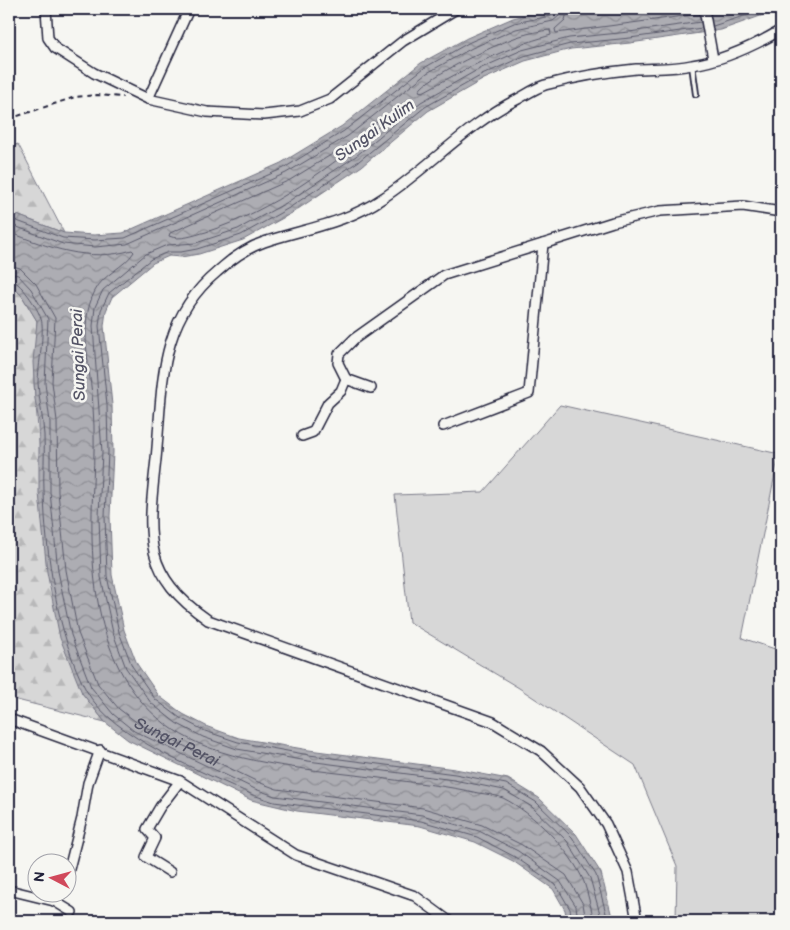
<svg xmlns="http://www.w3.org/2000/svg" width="790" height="930" font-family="'Balsamiq Sans',sans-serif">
<defs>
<pattern id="forest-firs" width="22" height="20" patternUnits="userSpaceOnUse" patternTransform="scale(1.25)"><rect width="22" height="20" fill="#d7d7d7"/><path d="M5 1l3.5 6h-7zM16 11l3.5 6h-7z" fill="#b8b8b9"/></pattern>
<pattern id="water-waves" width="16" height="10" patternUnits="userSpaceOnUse" patternTransform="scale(1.25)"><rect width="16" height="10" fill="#adadb3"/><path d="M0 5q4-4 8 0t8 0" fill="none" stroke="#8c8c93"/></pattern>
</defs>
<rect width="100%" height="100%" fill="#f6f6f2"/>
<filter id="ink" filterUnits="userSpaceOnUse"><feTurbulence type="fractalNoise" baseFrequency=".02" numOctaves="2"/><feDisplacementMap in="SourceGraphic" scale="10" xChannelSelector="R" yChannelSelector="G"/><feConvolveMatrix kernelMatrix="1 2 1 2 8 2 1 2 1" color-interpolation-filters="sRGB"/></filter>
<g filter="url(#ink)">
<!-- green -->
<polygon fill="#d7d7d7" stroke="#7c7c89" points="560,405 779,454 742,638 781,651 781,829 775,832 781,841 781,921 676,921 677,866 635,765 519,688 409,622 395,495 483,492"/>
<!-- forest -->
<g fill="url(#forest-firs)" stroke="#7c7c89">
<polygon points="18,144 64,233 9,212 9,147"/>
<polygon points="9,282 22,296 37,321 34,383 40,451 82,693 105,722 9,698"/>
</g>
<!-- water -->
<polygon fill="url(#water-waves)" stroke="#757583" points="571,9 780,9 721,30 630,43 571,49 525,61 484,79 428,111 362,166 292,213 243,240 199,254 181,257 169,256 153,263 112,297 106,311 104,326 112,405 113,452 110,516 112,575 124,630 137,664 159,696 183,714 208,727 239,738 309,750 455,769 508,779 539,798 576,834 601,873 613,921 567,921 565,910 553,889 513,861 475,842 420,826 297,811 251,800 128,740 105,722 82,693 60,638 47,572 39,493 39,422 35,399 33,362 37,321 22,296 9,282 9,212 64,233 94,235 123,233 281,163 342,126 421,63 467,38 513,18 538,12"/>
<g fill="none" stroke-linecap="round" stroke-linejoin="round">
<!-- shore -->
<g stroke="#5a5a6b" stroke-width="1">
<polyline points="568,9 565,20 555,29 556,33 699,14"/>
<polyline points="713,26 765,9"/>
<path d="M550 30 551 35C504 48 465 69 423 92L419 91C425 77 503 41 520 36 529 33 540 31 550 30Z"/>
<path d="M380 120H383V123C331 167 272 211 206 232 194 235 180 241 169 236L170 233 290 180 352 142Z"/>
<polyline points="9,218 63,238 95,240 125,238 284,168 344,131 424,68 470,42 514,23 551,16 554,9"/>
<polyline points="9,224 63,244 95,247 127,244 286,173 348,136 427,73 472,48 516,29 553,21 559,16 560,9"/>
<path d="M9 232C47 247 90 263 132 250L134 252C125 267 103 274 95 291 77 325 91 369 93 407 95 432 94 458 93 484 88 583 96 699 200 744 254 767 329 771 387 779 417 783 448 786 478 793 486 794 495 795 503 798 533 813 571 850 584 882 588 894 591 908 594 921"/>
<path id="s1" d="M9 265 20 268 36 284 55 318 52 382 57 421 58 492 66 570 78 633 98 684 119 709 139 724 258 782 277 789 423 808 482 825 522 845 566 875 583 904 586 921"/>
<polyline points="9,273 18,275 31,289 48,319 45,383 50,422 50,492 58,571 71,635 91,687 113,714 134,731 255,789 275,796 422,815 479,831 518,851 560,881 576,906 578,921"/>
<path d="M9 279C20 280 38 308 41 319 45 329 38 368 38 383 39 400 43 418 44 435 45 454 43 473 44 492 45 550 58 639 86 690 112 738 204 772 253 795L274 802 421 821 477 837 515 857 556 885 570 909 572 921"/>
<polyline points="602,921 590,878 567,841 532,807 504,790 454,780 308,761 237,749 203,737 176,723 151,703 126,668 113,633 101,577 99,516 102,452 93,326 95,307 103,290 146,254 167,245 196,243 238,229 286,203 356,156 421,102 479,69 522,50 569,38 629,32 701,22"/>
<polyline points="608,921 596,875 572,837 536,802 506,784 455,774 309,755 238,742 205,731 180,718 155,699 132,666 119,632 107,576 105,516 108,452 107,405 99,326 101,310 109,293 151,259 168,252 181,252 197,249 241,235 289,208 359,161 425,107 482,75 524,56 570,44 630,38 702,28"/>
</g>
<defs>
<polyline id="service" points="692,65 696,94"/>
<g id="minor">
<polyline points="46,9 48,38 55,48 94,73 148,99 207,112 264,115 300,111 330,99 403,41 456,9"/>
<polyline points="704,9 713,59"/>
<polyline points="148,99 189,9"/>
<polyline points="371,388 346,379 338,363 339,354 354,339 444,275 613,222 660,211 743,206 781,212"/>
<polyline points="443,426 529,393 543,244"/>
<polyline points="302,436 313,432 328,403 341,391 346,379"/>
<polyline points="9,719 180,781 296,855 415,896 449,921"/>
<polyline points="170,872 146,857 155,838 147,829 160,807 180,781"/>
<polyline points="68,873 82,818 88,783 100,750"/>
<polyline points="9,890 54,901 72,912"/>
<polyline points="54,901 59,892"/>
<path d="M637 921 628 872 606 824 580 787 541 751 493 722 208 620C140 573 148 533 156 459 163 388 157 322 217 272 230 260 247 248 264 242 306 228 345 224 383 198 430 167 467 124 518 99 527 94 536 88 545 85 575 77 605 72 636 69 654 68 674 69 692 65 724 60 754 46 781 30"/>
</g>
</defs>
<!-- service casing -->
<use href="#service" stroke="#22223b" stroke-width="8"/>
<!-- minor casing -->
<use href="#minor" stroke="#22223b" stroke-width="12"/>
<!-- path -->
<polyline stroke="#22223b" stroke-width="2" stroke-dasharray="5 4" stroke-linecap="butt" points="9,119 75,97 97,95 123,97"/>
<!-- service -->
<use href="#service" stroke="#f6f6f2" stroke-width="4.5"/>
<!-- minor -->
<use href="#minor" stroke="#f6f6f2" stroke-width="9"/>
</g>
</g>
<g text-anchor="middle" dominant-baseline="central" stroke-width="5" stroke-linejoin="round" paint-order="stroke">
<!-- water labels -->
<g font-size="16" font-style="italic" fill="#535365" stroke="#f6f6f2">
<text transform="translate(375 131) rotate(-36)">Sungai Kulim</text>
<text transform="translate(79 355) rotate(-92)">Sungai Perai</text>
<text stroke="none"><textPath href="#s1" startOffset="544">Sungai Perai</textPath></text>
</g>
</g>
<!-- margin -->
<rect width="790" height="930" fill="none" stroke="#f6f6f2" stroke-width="30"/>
<rect x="15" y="15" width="760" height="900" fill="none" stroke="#22223b" stroke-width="2" filter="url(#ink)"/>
<!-- north arrow -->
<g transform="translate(52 878) rotate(276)"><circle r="24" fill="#f6f6f2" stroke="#a1a1a9"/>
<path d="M0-4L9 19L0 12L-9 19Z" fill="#d1495b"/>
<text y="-8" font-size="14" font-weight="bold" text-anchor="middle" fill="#22223b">N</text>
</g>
</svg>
